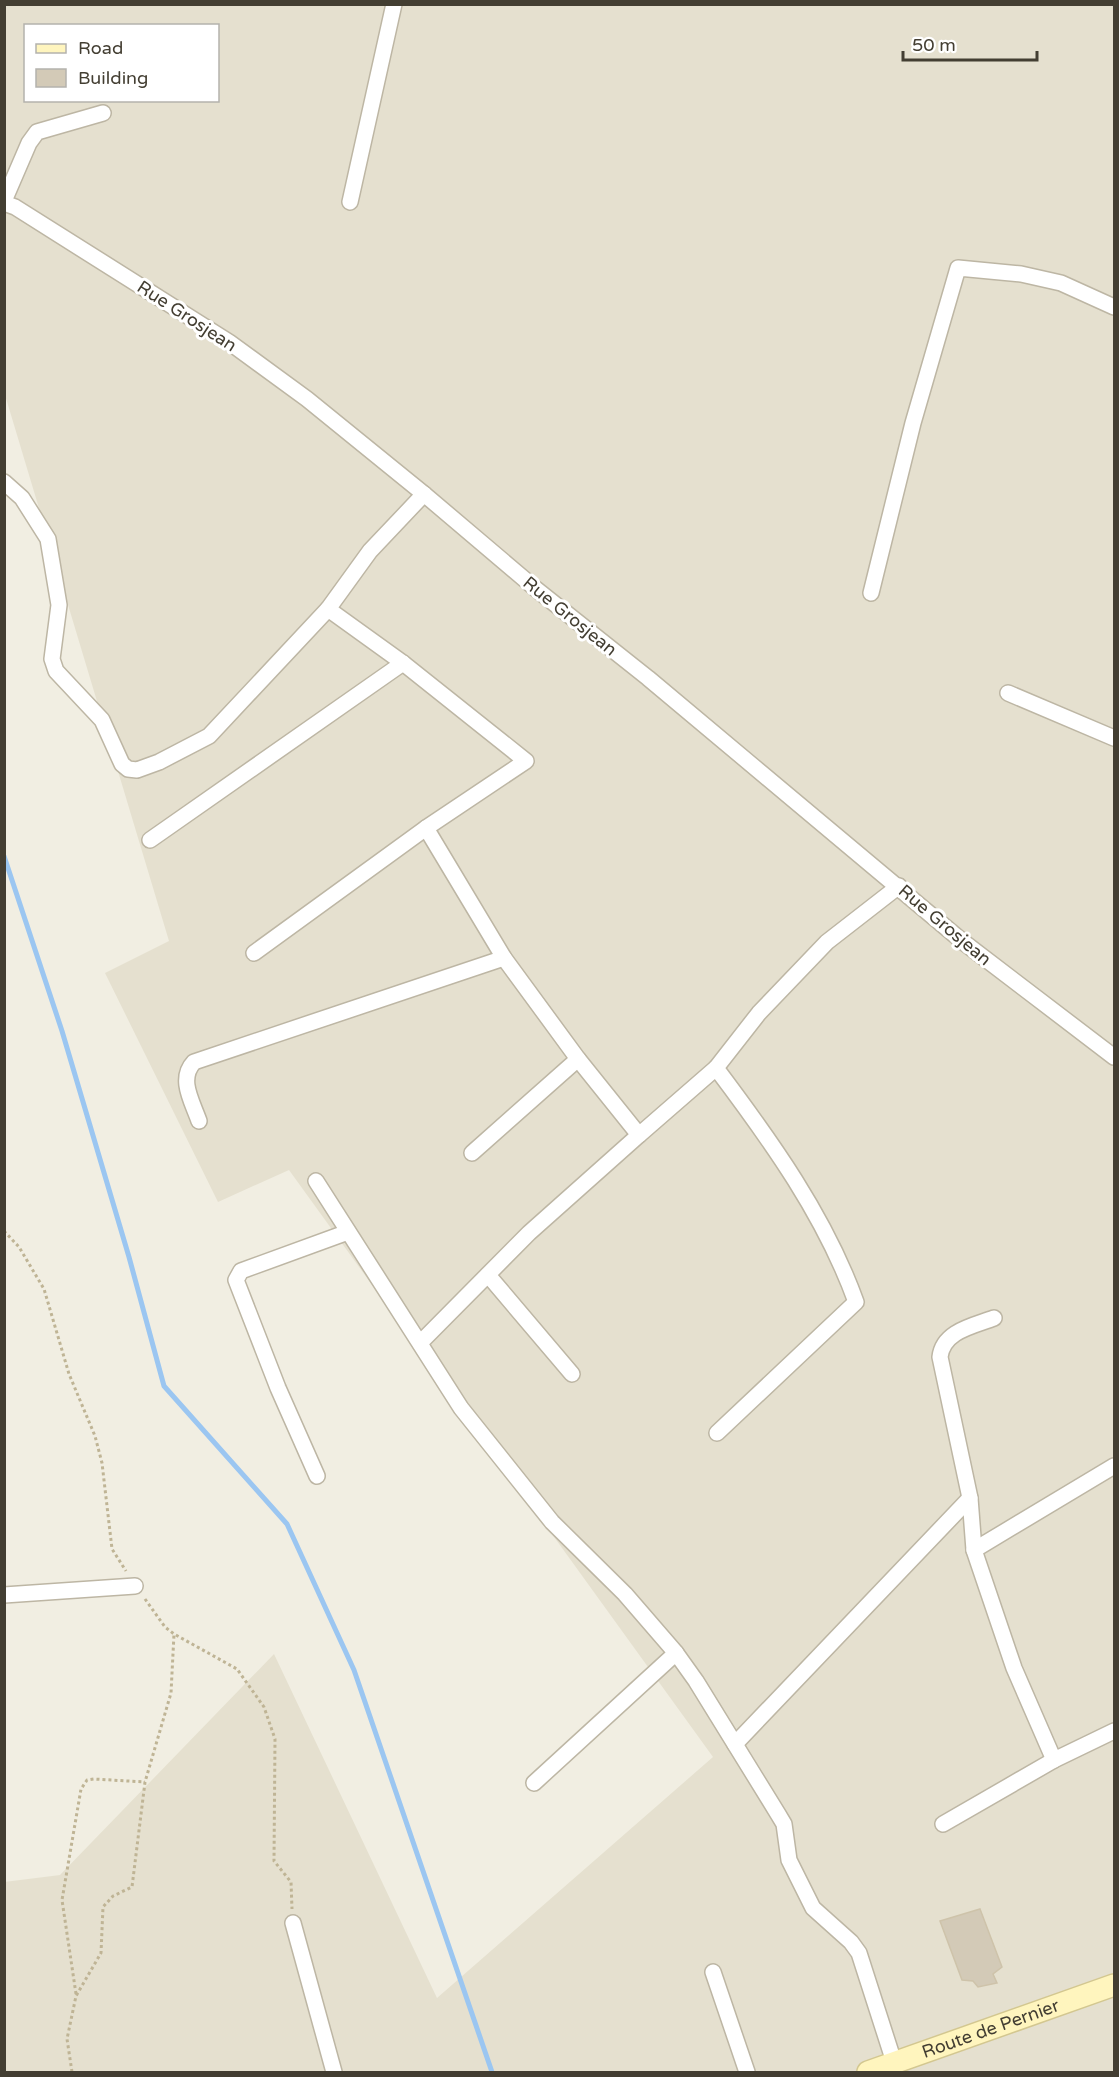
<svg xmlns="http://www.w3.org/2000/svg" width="1119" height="2077" font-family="'Varela Round',sans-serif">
<rect width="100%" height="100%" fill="#f1eee2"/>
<!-- residential -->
<path fill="#e5e0cf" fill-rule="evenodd" d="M5 5H1114V2072H5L4 1882 60 1875 274 1654 437 1998 713 1757 289 1170 218 1202 105 973 169 941 5 395ZM26 26H218V100H26Z"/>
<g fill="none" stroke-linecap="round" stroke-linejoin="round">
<!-- stream -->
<polyline stroke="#9bc6f1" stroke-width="5" points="4,856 62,1031 129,1257 164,1386 287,1524 354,1670 492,2072"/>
</g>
<!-- building -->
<polygon fill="#d3cab7" stroke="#cec3aa" stroke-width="1.5" points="980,1909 1002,1967 993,1974 997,1983 978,1987 973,1981 962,1980 940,1921"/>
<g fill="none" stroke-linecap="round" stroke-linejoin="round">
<defs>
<g id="street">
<polyline points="4,201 29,143 37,132 103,113"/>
<polyline points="350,202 394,4"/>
<polyline points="4,203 15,207 229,342 307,399 424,494 536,589 648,678 962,941 1114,1057"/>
<polyline points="4,482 22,498 48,539 59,605 52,659 56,671 102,720 122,764 128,769 137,770 159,762 209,736 328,609"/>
<polyline points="871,593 913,423 958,268 1021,274 1061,283 1114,307"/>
<polyline points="1008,693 1114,738"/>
<polyline points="426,828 504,958 578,1059 639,1135 716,1068"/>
<polyline points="150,840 403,663"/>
<polyline points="254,953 426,828 526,761 403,663 328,609 370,551 424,494"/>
<path d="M199 1121C192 1101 178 1079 194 1062L504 958"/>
<polyline points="472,1153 578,1059"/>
<polyline points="316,1181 461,1408 552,1522 625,1594 676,1653 696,1681 778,1814 784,1824 789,1860 813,1908 851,1942 859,1953 894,2062"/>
<polyline points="488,1275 572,1374"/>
<path d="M994 1318C973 1326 943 1331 940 1357L970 1498 974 1550 1014 1668 1054 1760 1114 1731"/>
<polyline points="420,1343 529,1233 639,1135"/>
<path d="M717 1433 856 1302C825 1216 771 1141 716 1068L759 1013 827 942 899 886"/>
<polyline points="317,1476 278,1388 236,1280 241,1271 348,1232"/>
<polyline points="974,1550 1114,1466"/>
<polyline points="4,1595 135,1586"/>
<polyline points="735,1744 970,1498"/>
<polyline points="534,1783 676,1653"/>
<polyline points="943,1824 1054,1760"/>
<polyline points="293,1923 334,2072"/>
<polyline points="713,1972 747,2072"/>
</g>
<g id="secondary">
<path id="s1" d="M868 2072 1114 1985"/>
</g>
</defs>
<!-- street casing -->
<use href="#street" stroke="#bdb6a4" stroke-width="18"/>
<!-- secondary casing -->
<use href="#secondary" stroke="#d3c790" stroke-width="24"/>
<!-- path -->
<g stroke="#bfb495" stroke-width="3" stroke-dasharray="3 3" stroke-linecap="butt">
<polyline points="4,1231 19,1247 44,1289 69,1374 95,1436 102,1463 112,1549 126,1571"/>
<polyline points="145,1599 165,1627 174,1634 237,1669 264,1707 275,1739 274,1861 291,1882 292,1909"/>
<polyline points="76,1994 62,1900 81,1789 87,1780 94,1779 145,1782"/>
<polyline points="72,2072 67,2039 76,1996 101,1953 103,1907 113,1896 132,1887 145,1782 171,1693 174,1634"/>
</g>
<!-- street -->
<use href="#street" stroke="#fff" stroke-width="15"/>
<!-- secondary -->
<use href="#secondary" stroke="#fff5be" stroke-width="21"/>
</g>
<g text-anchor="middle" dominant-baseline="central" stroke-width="6" stroke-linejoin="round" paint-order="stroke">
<!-- street labels -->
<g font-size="18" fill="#433e32" stroke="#fff">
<text transform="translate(187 316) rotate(33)">Rue Grosjean</text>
<text transform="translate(570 616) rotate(39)">Rue Grosjean</text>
<text transform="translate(945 925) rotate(40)">Rue Grosjean</text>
<text stroke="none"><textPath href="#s1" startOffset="130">Route de Pernier</textPath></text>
</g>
</g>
<!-- border -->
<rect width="1119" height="2077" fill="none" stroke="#433e32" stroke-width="12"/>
<!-- legend -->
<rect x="24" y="24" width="195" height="78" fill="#ffffff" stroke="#b4b2ad" stroke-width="1.5"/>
<rect x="36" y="44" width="30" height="9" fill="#fff5be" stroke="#b4b2ad" stroke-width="1.5"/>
<text x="78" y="54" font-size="18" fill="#433e32">Road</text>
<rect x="36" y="69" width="30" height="18" fill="#d3cab7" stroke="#b4b2ad" stroke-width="1.5"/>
<text x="78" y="84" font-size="18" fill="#433e32">Building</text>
<!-- scale -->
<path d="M903 51v9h134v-9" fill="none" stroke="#433e32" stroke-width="3"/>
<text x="912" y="51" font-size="18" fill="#433e32" stroke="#ffffff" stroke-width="4.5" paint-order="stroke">50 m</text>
</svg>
